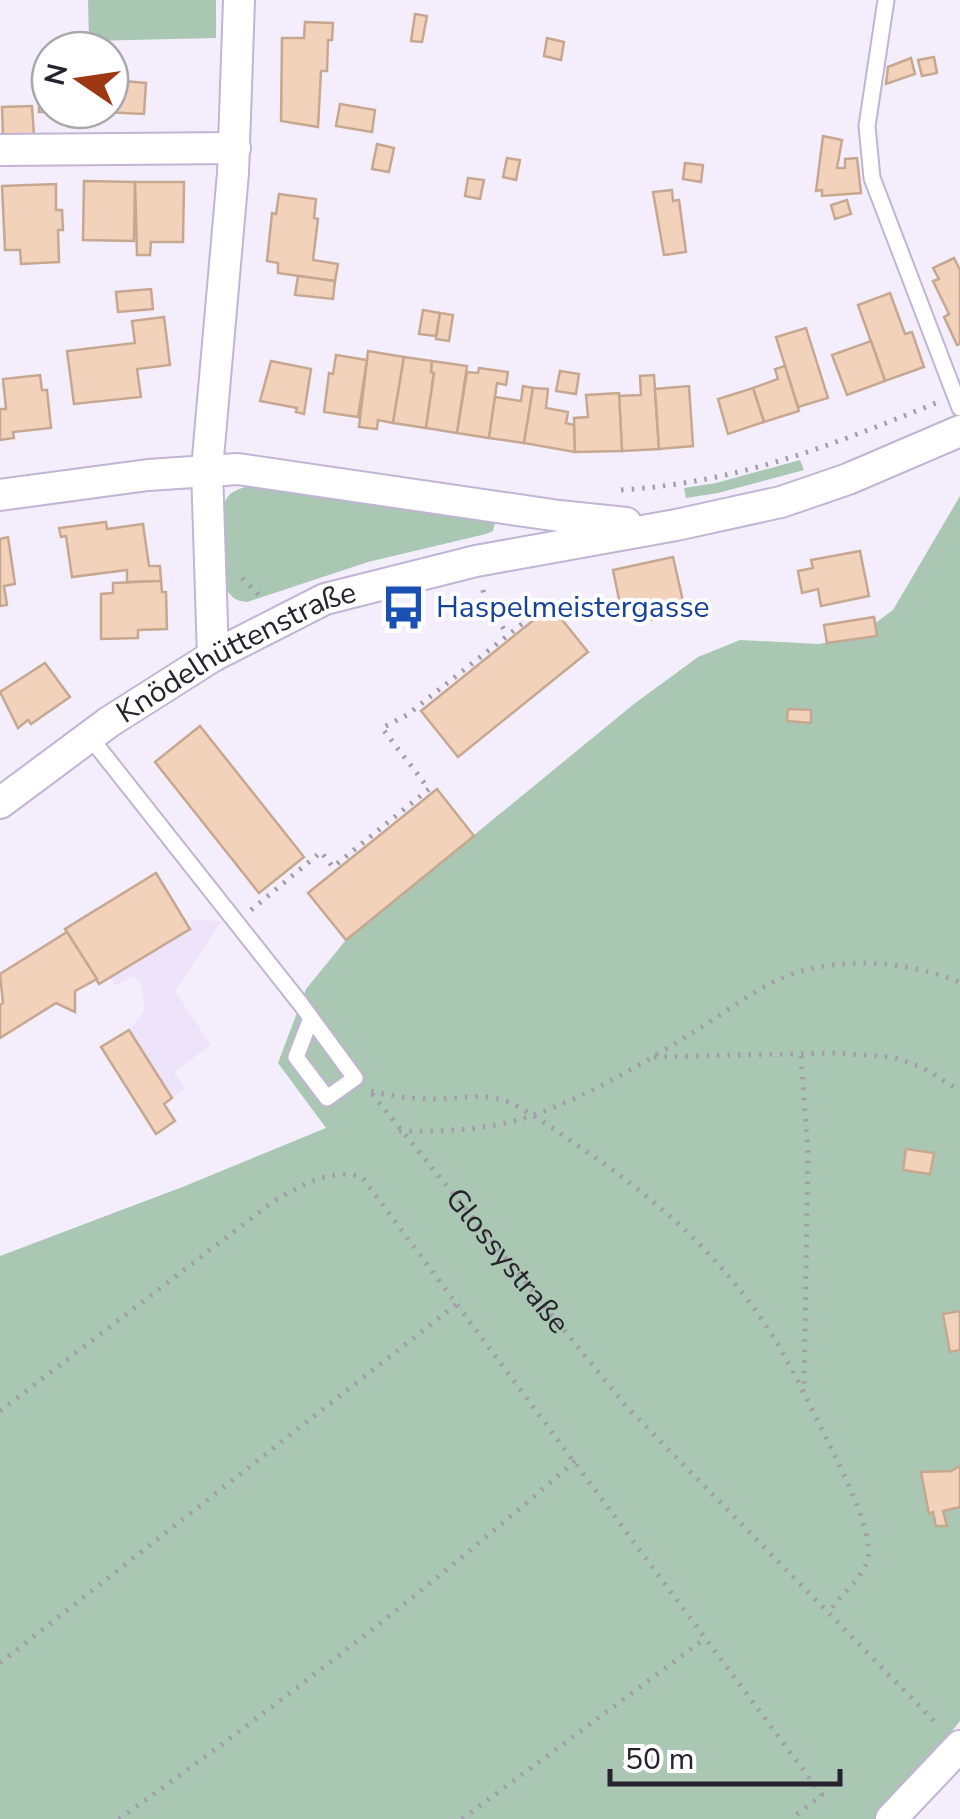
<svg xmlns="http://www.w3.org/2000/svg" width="960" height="1819" font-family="'Nunito Sans',sans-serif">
<rect width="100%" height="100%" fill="#f4eefc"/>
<!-- built -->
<polygon fill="#ede3fb" points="192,920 221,921 175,991 211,1045 174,1072 185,1089 172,1098 129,1030 145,1010 140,982 134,976 115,986 110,977 190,929"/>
<!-- green -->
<g fill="#a9c7b2">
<polygon points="88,0 216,0 216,38 89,41"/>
<polygon points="800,460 804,470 718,493 686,498 684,488 716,483"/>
<path d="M250 486 491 520 495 523 493 531 486 534 368 562 247 602C238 601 232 599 227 590 222 580 221 514 225 502 228 492 240 488 250 486Z"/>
<polygon points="960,496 960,1721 912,1782 877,1819 0,1819 0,1256 185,1186 326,1128 278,1063 306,989 346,940 634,704 698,657 740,640 819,644 858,636 893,610"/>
</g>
<!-- building -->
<g fill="#f2d2ba" stroke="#c6a790" stroke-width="2.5">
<polygon points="415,14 427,16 422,42 411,41"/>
<polygon points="305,22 333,23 332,40 328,40 327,71 321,71 318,127 281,121 282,38 304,38"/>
<polygon points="547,38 564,42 561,60 544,56"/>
<polygon points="934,57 937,73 922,76 918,60"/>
<polygon points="911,58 915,74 886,84 888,67"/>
<polygon points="110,69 124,70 123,81 146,83 144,114 102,112 110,110"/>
<polygon points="39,71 50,71 50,110 80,111 39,112"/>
<polygon points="340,104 375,110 372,132 336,126"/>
<polygon points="32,106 34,135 3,136 2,107"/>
<polygon points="823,136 842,140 837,168 845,168 845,159 857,158 861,193 822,196 822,190 816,191"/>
<polygon points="377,144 394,148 389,172 372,169"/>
<polygon points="507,158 520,160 516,180 503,177"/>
<polygon points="685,163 703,165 701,182 683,179"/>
<polygon points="468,178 484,180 480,199 465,196"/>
<polygon points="84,181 135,182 134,241 83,240"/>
<polygon points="135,182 184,182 183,242 151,242 150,255 137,255"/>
<polygon points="56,184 56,210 62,210 63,230 58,230 59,262 21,264 20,250 5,250 2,186"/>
<polygon points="672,190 673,201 679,200 686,252 664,255 653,192"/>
<polygon points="279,194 316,199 314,218 318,219 313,260 338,264 335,281 278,273 278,263 267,261 272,213 276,214"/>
<polygon points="847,200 851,214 835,219 831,205"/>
<polygon points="954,258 960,270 960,344 957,345 944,317 949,314 933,281 939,279 933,268"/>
<polygon points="298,276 335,281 333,299 295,295"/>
<polygon points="151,289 153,309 118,312 116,292"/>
<polygon points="890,293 905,334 912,332 924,367 885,381 858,305"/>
<polygon points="423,310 440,313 436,336 419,334"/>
<polygon points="440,313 453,315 449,341 436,339"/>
<polygon points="164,317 170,365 137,369 141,397 74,404 67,351 135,343 132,321"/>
<polygon points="806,328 828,398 798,407 776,337"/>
<polygon points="871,341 885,381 847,395 832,355"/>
<polygon points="368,351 404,357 393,423 378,420 377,429 359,427"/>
<polygon points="336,355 367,360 358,417 324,412 329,373 333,374"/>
<polygon points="404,357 432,361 431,372 434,373 426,428 393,423"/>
<polygon points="271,361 311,369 304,414 296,412 297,408 260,401"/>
<polygon points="432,361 467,366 457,433 426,428 434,373 431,372"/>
<polygon points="785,366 799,411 764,422 753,388 778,379 775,369"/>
<polygon points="479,368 508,372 506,385 497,383 489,438 457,433 467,372 478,373"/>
<polygon points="560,371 579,374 576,394 556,391"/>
<polygon points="40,375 42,390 47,390 51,428 13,432 14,438 0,440 0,409 6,409 3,379"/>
<polygon points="654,375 659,449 622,451 619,396 641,395 640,376"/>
<polygon points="523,386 533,388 524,443 489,438 495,397 521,401"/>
<polygon points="689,386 693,446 659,449 655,389"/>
<polygon points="533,388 548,389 546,408 568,412 566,423 574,425 575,452 524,443"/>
<polygon points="753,388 764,422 728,434 718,399"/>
<polygon points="619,393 622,451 575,452 574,418 588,417 586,395"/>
<polygon points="106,522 107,529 143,524 149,566 160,566 161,581 127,582 127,570 72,577 66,536 61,537 59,528"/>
<polygon points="8,537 15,584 4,586 7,605 0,606 0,539"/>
<polygon points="860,551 869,596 821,606 818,589 802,593 798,571 813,568 811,560"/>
<polygon points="673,557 683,601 669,604 672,616 652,620 650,608 622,614 613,570"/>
<polygon points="161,581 162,592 166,592 167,629 138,630 138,638 101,639 101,594 113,593 113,583"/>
<polygon points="551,606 588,652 458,757 421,711"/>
<polygon points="874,617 877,636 827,643 824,625"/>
<polygon points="45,663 70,697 31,724 28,720 18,728 0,692"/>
<polygon points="788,709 811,710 811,723 787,721"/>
<polygon points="200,726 304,857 259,893 155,762"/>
<polygon points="437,789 474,836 346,940 308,893"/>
<polygon points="156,873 190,929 99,984 65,929"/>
<polygon points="67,932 97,979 75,991 75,1012 56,1003 0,1038 0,1005 3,1003 0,974"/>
<polygon points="129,1030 172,1098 164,1104 175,1121 156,1134 101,1047"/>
<polygon points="906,1149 934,1153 930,1174 903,1170"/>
<polygon points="960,1311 960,1350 950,1352 943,1314"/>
<polygon points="960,1466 960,1507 943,1511 947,1526 936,1526 933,1512 929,1514 921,1472 951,1471"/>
</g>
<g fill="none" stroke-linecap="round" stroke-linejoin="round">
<defs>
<g id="service">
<polyline points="886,0 867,126 872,178 960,408"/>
<polyline points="89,736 300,1003 355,1078 327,1098 296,1057 311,1018"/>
</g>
<g id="minor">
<polyline points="0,150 235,148"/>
<polyline points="0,495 148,475 238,469 559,516 626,523"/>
<polyline points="213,656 207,469 233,173 239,0"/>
<path id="s2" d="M0 803 109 722 213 656 325 599 476 561 676 525 781 502 848 479 960 431"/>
<polyline points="891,1819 960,1746"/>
</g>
</defs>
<!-- service casing -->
<use href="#service" stroke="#c1b4d4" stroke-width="19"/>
<!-- minor casing -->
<use href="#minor" stroke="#c1b4d4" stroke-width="34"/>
<!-- path -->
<g stroke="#a39dab" stroke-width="5" stroke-dasharray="2.5 8" stroke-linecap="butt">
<path d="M621 490C740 482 827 447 936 403"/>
<polyline points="242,578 262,598"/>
<polyline points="483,590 486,603 508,635"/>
<polyline points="251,910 321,852 333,867 429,789 382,728 407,715 546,605"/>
<polyline points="801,1056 808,1153 804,1388"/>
<polyline points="654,1057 833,1053 892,1057 922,1067 960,1091"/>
<path d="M371 1091C394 1097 415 1099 439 1099 462 1098 484 1093 506 1101 534 1113 559 1133 584 1150 657 1199 725 1260 772 1335 795 1372 813 1412 832 1450 843 1473 873 1532 868 1557 865 1578 839 1594 829 1613"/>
<path id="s1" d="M372 1094 625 1405 938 1725"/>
<path d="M399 1131C443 1132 492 1130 534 1115 593 1094 651 1059 703 1026 733 1007 762 984 795 973 849 956 908 962 960 982"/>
<path d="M0 1411 274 1201C303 1185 328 1168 362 1177L822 1795 791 1819"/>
<polyline points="0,1663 458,1303"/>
<path d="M119 1819C276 1707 430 1588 575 1461"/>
<polyline points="462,1819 706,1638"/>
</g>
<!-- service -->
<use href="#service" stroke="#fff" stroke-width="15"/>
<!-- minor -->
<use href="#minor" stroke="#fff" stroke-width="30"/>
</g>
<!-- icons -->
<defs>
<symbol id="bus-bare" viewBox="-9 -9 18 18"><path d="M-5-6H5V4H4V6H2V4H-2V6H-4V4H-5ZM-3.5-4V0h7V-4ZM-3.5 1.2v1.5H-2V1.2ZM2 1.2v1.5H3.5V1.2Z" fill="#1a4fb4" stroke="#fff" stroke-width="2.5" paint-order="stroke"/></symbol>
</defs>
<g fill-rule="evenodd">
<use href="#bus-bare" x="372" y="576" width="63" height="63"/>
</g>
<g text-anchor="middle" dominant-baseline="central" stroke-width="8" stroke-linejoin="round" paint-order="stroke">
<!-- transit labels -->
<g font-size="30" fill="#164399" stroke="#fff" text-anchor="start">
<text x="436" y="607">Haspelmeistergasse</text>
</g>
<!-- street labels -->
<g font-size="30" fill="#27222e" stroke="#fff">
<text stroke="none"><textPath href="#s2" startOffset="282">Knödelhüttenstraße</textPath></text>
<text stroke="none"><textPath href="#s1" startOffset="215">Glossystraße</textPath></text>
</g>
</g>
<!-- north arrow -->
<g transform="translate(80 80) rotate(283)"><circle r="48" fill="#ffffff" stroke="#a9a7ab" stroke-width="2.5"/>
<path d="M0-8L18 38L0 25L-18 38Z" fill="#9e3812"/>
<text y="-15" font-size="28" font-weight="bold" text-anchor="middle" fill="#27222e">N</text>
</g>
<!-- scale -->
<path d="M610 1769v15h230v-15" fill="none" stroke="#27222e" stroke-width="5"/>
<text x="625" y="1769" font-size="30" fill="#27222e" stroke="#ffffff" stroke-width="8" paint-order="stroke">50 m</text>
</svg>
